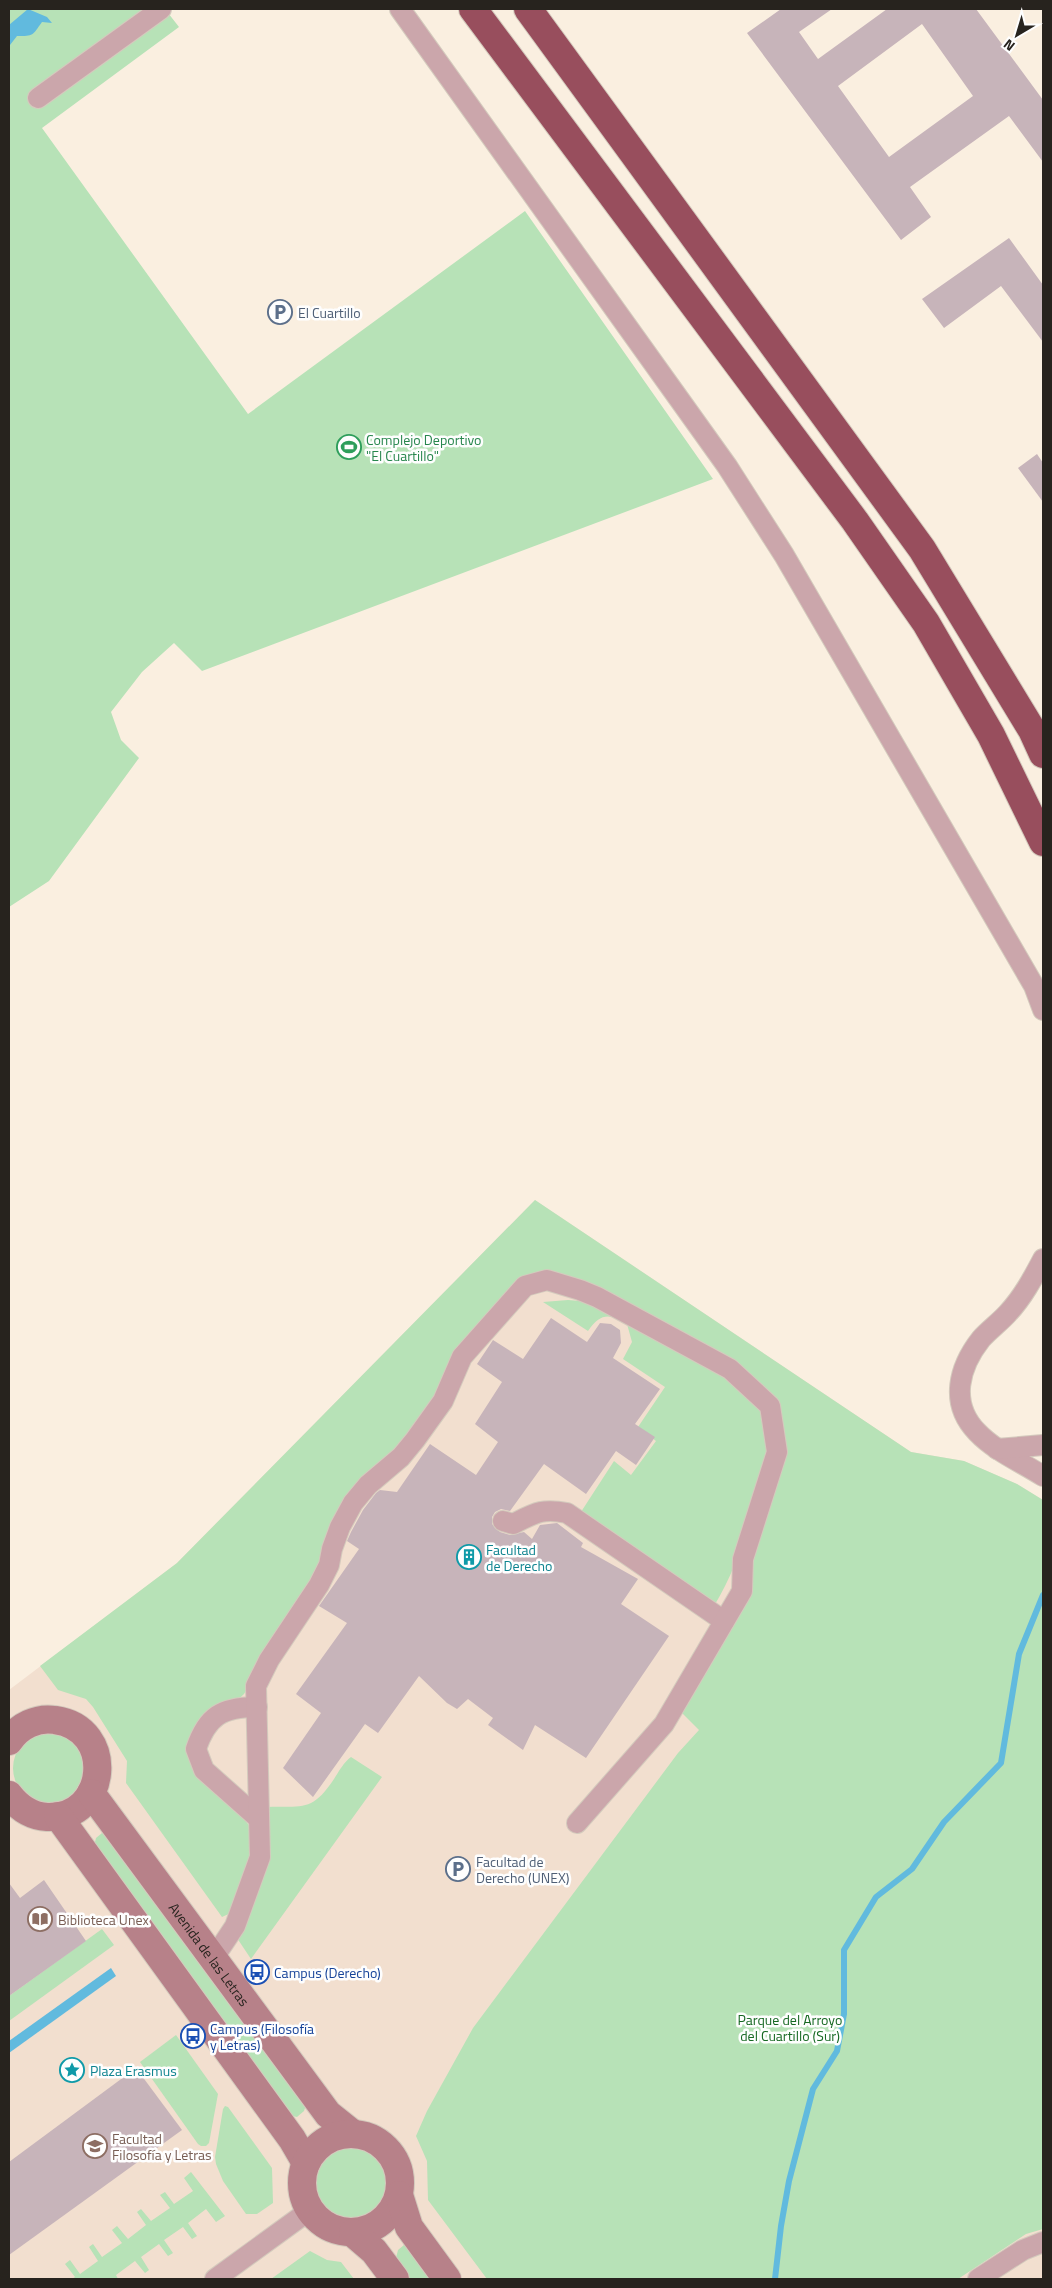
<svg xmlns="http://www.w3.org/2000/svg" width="1052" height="2288" font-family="'Titillium Web',sans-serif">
<rect width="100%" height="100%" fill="#faefe0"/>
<!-- education -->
<polygon fill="#f2dfcf" points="535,1200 911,1452 964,1461 1017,1484 1043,1500 1043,2279 9,2279 9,1690 177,1563"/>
<!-- green -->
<g fill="#b7e2b7">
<polygon points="9,9 165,9 179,27 42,128 248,414 525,211 713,479 202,671 174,643 142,672 111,712 121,740 139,758 49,881 9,907"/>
<polygon points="535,1200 911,1452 964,1461 1017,1484 1043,1500 1043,2229 1026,2234 958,2279 487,2279 428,2200 427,2161 416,2136 427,2111 473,2028 678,1753 699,1730 679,1710 744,1597 782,1452 772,1399 562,1284 514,1293 397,1451 296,1608 244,1694 192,1743 250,1827 252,1860 233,1912 222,1917 126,1783 127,1761 93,1707 86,1699 58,1690 40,1666 177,1563"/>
<path d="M568 1300 592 1302C635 1325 749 1378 766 1421 775 1445 761 1476 755 1499 744 1539 736 1570 714 1606L579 1515 614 1461 631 1475 656 1441 638 1427 665 1387 623 1359 632 1342 627 1324C610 1313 600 1313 588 1331L543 1302Z"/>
<circle cx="49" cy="1768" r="36"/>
<path d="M351 1757 382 1777 251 1959 237 1938 267 1807C303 1806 312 1812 334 1779 339 1771 344 1762 351 1757Z"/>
<polygon points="102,1833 111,1836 307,2102 304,2111 297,2117 288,2115 93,1850 96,1838"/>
<polygon points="102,1929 114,1945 9,2021 9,1996"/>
<polygon points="176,2035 218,2094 209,2143 206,2146 201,2146 198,2144 140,2062"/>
<polygon points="225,2106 228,2107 272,2168 273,2203 257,2214 246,2214 223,2181 216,2164 215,2157 223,2109"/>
<circle cx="351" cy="2184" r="37"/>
<polygon points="191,2172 225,2216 216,2222 206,2209 188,2223 197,2236 192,2239 183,2227 164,2240 173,2253 168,2256 159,2244 141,2257 149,2270 145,2273 135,2261 116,2275 118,2279 72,2279 75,2277 65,2264 70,2260 80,2274 98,2261 89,2247 93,2244 102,2257 122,2243 112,2230 117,2226 128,2239 146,2225 137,2212 141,2209 151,2221 170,2208 160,2195 165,2192 174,2204 193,2191 184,2178"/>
<polygon points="404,2245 413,2247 436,2279 408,2279 395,2262 398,2250"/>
<polygon points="310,2251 327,2260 341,2262 354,2279 271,2279"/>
</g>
<!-- water -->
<g fill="#61bade">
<path d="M28 9 47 17 52 23 42 22C32 36 34 36 17 36L10 45 9 54V25Z"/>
<polygon points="111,1968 116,1976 9,2053 9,2041"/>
</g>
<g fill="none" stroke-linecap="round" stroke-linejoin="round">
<!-- stream -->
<polyline stroke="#61bade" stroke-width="6" points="775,2279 781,2226 789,2181 813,2089 837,2051 844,2014 844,1950 876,1897 912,1869 944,1822 1001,1763 1019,1654 1043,1595"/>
</g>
<!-- building -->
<g fill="#c7b4ba" fill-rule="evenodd">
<path d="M781 9H832L799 32 818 59 887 9H976L1043 100V162L1009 116 910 187 931 217 901 240 747 33ZM922 24 973 96 889 157 838 86Z"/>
<polygon points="1009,238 1043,285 1043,342 1001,286 944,328 922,299"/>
<polygon points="1037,454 1043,463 1043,502 1018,468"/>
<polygon points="551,1318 587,1342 600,1323 611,1324 620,1330 621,1343 613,1358 660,1389 635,1424 655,1437 636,1465 616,1451 586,1494 544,1464 510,1511 501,1509 495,1512 492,1517 492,1524 500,1532 510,1535 524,1532 532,1539 540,1525 557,1523 583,1543 581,1547 638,1579 621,1604 669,1636 586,1758 535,1725 523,1750 488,1725 493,1718 468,1699 457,1709 447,1703 419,1676 378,1733 365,1724 313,1797 283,1768 321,1713 296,1694 347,1623 319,1606 359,1549 347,1541 351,1532 363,1510 376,1493 380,1490 397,1492 430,1444 476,1475 498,1442 475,1424 502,1382 477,1364 493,1340 523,1359"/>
<polygon points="44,1880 86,1941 9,1996 9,1883 20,1898"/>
<polygon points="136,2068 182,2130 9,2255 9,2162"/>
</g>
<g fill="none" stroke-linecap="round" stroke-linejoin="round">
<defs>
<g id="street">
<polyline points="400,9 727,466 784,555 1034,986 1043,1010"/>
<polyline points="38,98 161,9"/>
<path d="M1043 1259C1033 1278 1023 1297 1008 1313 1000 1322 989 1330 981 1339 959 1367 949 1403 977 1432 995 1451 1021 1462 1043 1476"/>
<polyline points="997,1449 1043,1445"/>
<path d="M503 1521 513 1524C535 1513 542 1508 567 1513L724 1621"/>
<path d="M257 1707C222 1707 207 1716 196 1749L204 1770 258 1818"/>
<polyline points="213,1959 235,1926 260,1857 256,1686 269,1660 319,1585 329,1565 332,1549 340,1527 353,1503 368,1485 401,1457 415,1440 443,1401 462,1357 525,1286 547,1280 580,1290 597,1297 730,1369 770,1406 777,1452 743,1559 742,1591 664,1724 577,1823"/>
<polyline points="215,2279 310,2210"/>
<polyline points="978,2279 1023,2250 1043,2242"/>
</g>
<g id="secondary">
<path d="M9 1741C19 1726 37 1717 55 1720 116 1728 109 1819 47 1817 31 1816 19 1808 9 1795"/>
<path id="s1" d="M91 1793 328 2114 353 2134"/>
<polyline points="58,1816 292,2139 306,2163"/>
<circle cx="351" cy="2183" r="49"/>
<polyline points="399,2195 409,2227 447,2279"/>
<polyline points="353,2233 374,2251 395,2279"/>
</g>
<g id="highway">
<polyline points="473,9 855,521 926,623 991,735 1043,842"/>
<polyline points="528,9 922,549 1032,730 1043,754"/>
</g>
</defs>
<!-- street casing -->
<use href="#street" stroke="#d4cabd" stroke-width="22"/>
<!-- secondary casing -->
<use href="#secondary" stroke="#d4cabd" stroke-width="30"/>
<!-- highway casing -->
<use href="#highway" stroke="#d4cabd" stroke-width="30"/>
<!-- street -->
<use href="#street" stroke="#cba6ab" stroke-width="20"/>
<!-- secondary -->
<use href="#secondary" stroke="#b78189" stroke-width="28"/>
<!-- highway -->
<use href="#highway" stroke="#984e5d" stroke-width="28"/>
</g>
<!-- icons -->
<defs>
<symbol id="parking-ring" viewBox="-11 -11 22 22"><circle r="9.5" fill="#fefefe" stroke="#5c6f8a" stroke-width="1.5"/><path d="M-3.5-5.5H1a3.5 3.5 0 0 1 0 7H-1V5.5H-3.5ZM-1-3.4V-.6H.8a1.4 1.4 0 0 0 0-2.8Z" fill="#5c6f8a"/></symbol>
<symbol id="stadium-ring" viewBox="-11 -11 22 22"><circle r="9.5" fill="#fefefe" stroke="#2e9e5b" stroke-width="1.5"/><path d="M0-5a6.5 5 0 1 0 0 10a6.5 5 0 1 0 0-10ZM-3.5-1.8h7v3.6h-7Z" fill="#2e9e5b"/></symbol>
<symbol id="building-ring" viewBox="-11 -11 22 22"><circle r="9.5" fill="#fefefe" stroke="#0f9aa8" stroke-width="1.5"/><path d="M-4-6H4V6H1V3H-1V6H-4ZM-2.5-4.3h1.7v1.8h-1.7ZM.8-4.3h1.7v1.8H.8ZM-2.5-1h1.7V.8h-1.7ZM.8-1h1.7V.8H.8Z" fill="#0f9aa8"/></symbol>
<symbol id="library-ring" viewBox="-11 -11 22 22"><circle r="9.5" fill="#fefefe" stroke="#8d6e63" stroke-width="1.5"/><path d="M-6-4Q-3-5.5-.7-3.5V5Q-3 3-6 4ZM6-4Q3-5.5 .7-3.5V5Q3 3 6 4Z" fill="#8d6e63"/></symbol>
<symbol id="bus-ring" viewBox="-11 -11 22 22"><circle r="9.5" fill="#fefefe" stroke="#1a4fb4" stroke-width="1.5"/><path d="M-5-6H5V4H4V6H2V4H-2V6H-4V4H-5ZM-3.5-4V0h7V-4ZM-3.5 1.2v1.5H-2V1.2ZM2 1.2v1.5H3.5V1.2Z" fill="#1a4fb4"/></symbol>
<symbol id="sight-ring" viewBox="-11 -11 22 22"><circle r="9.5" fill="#fefefe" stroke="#0f9aa8" stroke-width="1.5"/><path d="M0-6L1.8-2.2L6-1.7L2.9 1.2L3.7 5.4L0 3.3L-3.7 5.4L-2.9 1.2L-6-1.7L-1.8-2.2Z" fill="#0f9aa8"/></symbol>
<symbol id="university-ring" viewBox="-11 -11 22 22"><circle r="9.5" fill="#fefefe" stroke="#8d6e63" stroke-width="1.5"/><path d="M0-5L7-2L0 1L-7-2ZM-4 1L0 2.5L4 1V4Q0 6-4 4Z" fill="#8d6e63"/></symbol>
</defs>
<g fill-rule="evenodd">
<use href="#parking-ring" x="266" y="298" width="28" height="28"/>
<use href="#stadium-ring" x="335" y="433" width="28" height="28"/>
<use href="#building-ring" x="455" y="1543" width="28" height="28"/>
<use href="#parking-ring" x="444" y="1855" width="28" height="28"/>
<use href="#library-ring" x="26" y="1905" width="28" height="28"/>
<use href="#bus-ring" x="243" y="1958" width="28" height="28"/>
<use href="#bus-ring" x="179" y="2022" width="28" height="28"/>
<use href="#sight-ring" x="58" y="2056" width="28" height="28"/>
<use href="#university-ring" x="81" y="2132" width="28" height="28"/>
</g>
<g text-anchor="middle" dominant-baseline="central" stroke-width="5" stroke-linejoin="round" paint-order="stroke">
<!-- service labels -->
<g font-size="14" fill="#4e5e75" stroke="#fefefe" text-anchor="start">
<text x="298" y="312">El Cuartillo</text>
<text x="476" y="1861">Facultad de<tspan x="476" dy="16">Derecho (UNEX)</tspan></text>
</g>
<!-- leisure labels -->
<g font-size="14" fill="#27864d" stroke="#fefefe" text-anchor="start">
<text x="366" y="439">Complejo Deportivo<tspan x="366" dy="16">"El Cuartillo"</tspan></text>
</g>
<!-- culture labels -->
<g font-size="14" fill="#0d838f" stroke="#fefefe" text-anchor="start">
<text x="486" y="1549">Facultad<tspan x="486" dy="16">de Derecho</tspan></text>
<text x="90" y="2070">Plaza Erasmus</text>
</g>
<!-- education labels -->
<g font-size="14" fill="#785e54" stroke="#fefefe" text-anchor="start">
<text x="58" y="1919">Biblioteca Unex</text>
<text x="112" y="2138">Facultad<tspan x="112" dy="16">Filosofía y Letras</tspan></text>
</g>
<!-- street labels -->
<g font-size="14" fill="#27231e" stroke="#fefefe">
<text stroke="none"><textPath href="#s1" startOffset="200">Avenida de las Letras</textPath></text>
</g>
<!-- transit labels -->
<g font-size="14" fill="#164399" stroke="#fefefe" text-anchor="start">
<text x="274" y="1972">Campus (Derecho)</text>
<text x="210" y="2028">Campus (Filosofía<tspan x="210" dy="16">y Letras)</tspan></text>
</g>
<!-- park labels -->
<g font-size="14" fill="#166822" stroke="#fefefe">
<text x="790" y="2019">Parque del Arroyo<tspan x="790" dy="16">del Cuartillo (Sur)</tspan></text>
</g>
</g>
<!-- border -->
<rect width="1052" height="2288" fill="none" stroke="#27231e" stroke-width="20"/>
<!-- north arrow -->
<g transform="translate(1017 35) rotate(218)" stroke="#fefefe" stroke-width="4" paint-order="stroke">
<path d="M0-4L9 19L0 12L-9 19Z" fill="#27231e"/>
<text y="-8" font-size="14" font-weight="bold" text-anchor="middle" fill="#27231e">N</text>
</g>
</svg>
